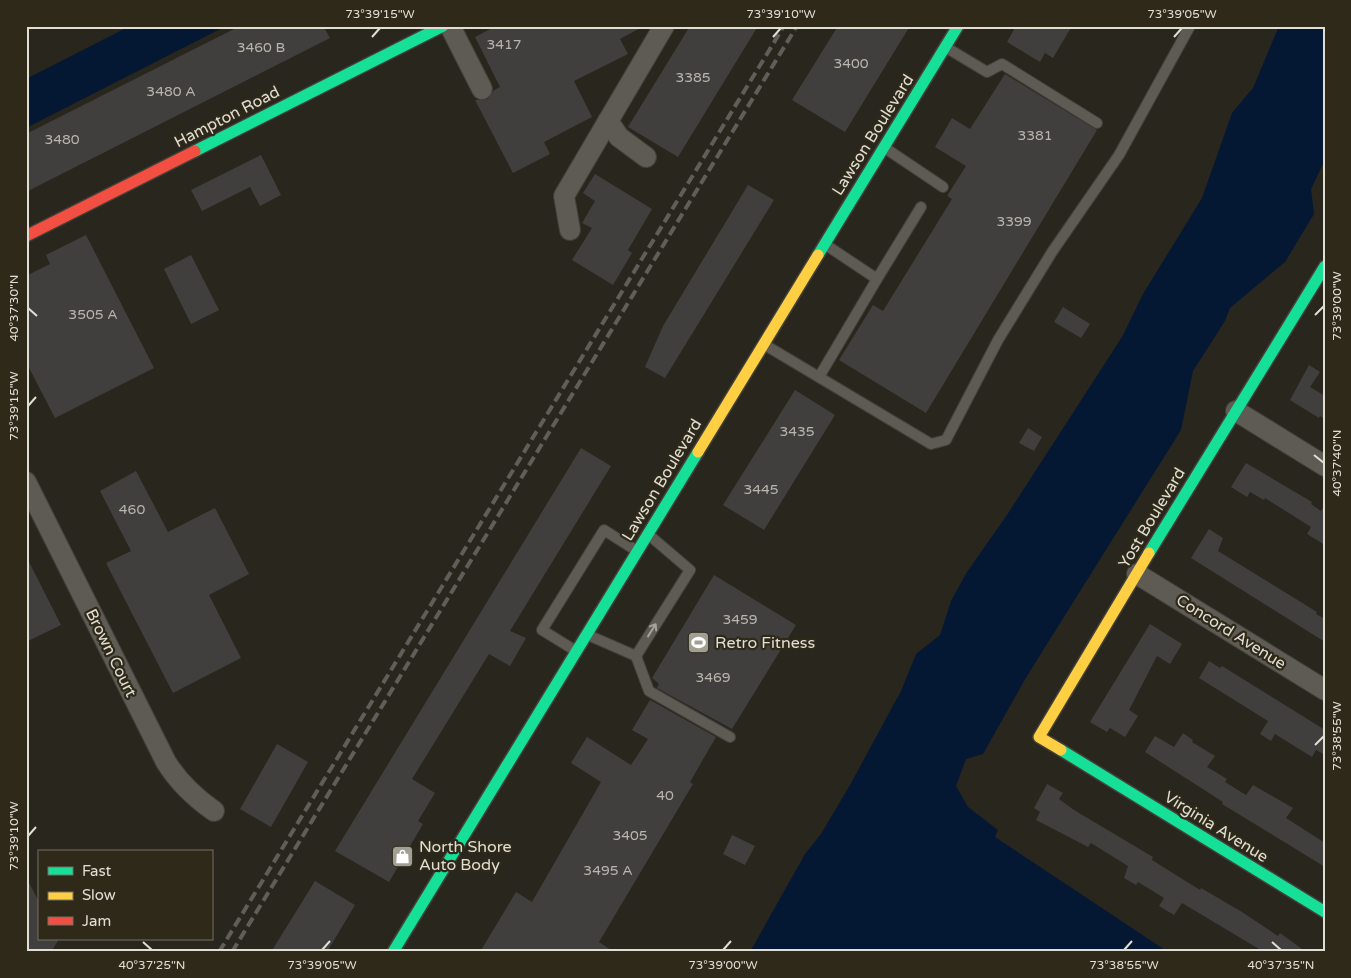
<svg xmlns="http://www.w3.org/2000/svg" width="1351" height="978" font-family="'Varela Round',sans-serif">
<rect width="100%" height="100%" fill="#29261e"/>
<!-- water -->
<g fill="#041834">
<polygon points="130,26 226,26 26,128 26,79"/>
<polygon points="1279,26 1325,26 1325,160 1311,189 1314,214 1285,262 1230,308 1225,321 1193,371 1181,430 1027,676 983,754 966,759 956,786 968,807 998,830 995,837 1168,952 750,952 805,854 821,834 850,785 901,691 916,654 940,635 951,601 967,572 1007,515 1122,337 1143,294 1202,198 1232,113 1253,88"/>
</g>
<!-- building -->
<g fill="#413f3e">
<polygon points="240,26 323,26 330,38 26,192 26,134"/>
<polygon points="496,26 644,26 620,39 628,54 574,81 592,117 544,142 550,154 513,173 475,100 488,99 494,90 500,87 475,37"/>
<polygon points="690,26 758,26 678,157 628,127"/>
<polygon points="838,26 910,26 845,132 792,100"/>
<polygon points="1016,26 1072,26 1053,58 1045,53 1040,62 1007,42"/>
<polygon points="1005,74 1097,130 926,413 839,360 873,305 883,311 952,199 947,196 966,166 935,147 952,118 970,129"/>
<polygon points="261,155 281,195 260,206 250,187 202,211 191,190"/>
<polygon points="595,174 652,209 628,250 632,253 613,285 572,260 592,228 582,223 595,201 583,193"/>
<polygon points="748,185 774,200 665,378 645,367 663,326"/>
<polygon points="86,235 154,368 55,418 26,362 26,276 50,264 46,255"/>
<polygon points="191,255 219,310 191,324 164,269"/>
<polygon points="1063,307 1090,324 1081,338 1054,322"/>
<polygon points="1309,365 1320,372 1310,387 1325,396 1325,419 1320,416 1319,418 1290,400"/>
<polygon points="795,390 835,415 764,530 723,505"/>
<polygon points="1028,428 1042,437 1034,451 1019,443"/>
<polygon points="581,448 611,466 510,631 526,638 510,666 489,654 412,779 435,793 418,821 423,824 389,882 335,851"/>
<polygon points="1246,463 1312,502 1311,504 1321,511 1325,505 1325,545 1307,534 1311,527 1265,498 1264,500 1250,492 1247,497 1231,487"/>
<polygon points="136,471 168,532 215,508 249,574 209,595 241,658 173,693 106,563 131,551 100,491"/>
<polygon points="1209,529 1223,538 1218,551 1317,612 1316,614 1325,619 1325,642 1191,558"/>
<polygon points="26,556 61,625 26,642"/>
<polygon points="714,575 796,625 732,729 657,688 659,684 652,678"/>
<polygon points="1150,624 1182,644 1170,664 1157,656 1129,710 1138,716 1125,737 1110,728 1107,732 1090,722"/>
<polygon points="1209,661 1220,668 1222,666 1325,730 1325,755 1316,750 1312,757 1275,734 1271,741 1260,734 1268,721 1199,678"/>
<polygon points="650,700 716,737 690,782 693,784 599,942 614,952 480,952 516,892 532,902 601,782 571,763 587,737 631,765 648,739 632,730"/>
<polygon points="1183,733 1193,740 1192,742 1215,756 1207,767 1227,779 1225,782 1246,795 1253,785 1293,808 1286,818 1325,843 1325,867 1222,804 1223,802 1145,752 1155,736 1174,747"/>
<polygon points="277,744 308,762 271,827 240,809"/>
<polygon points="1047,784 1063,793 1059,799 1074,810 1153,857 1152,860 1200,890 1201,888 1242,912 1278,936 1280,933 1306,952 1264,952 1182,903 1174,915 1159,906 1164,898 1138,882 1136,885 1124,878 1128,866 1091,843 1088,847 1036,820 1040,812 1034,808"/>
<polygon points="732,835 755,846 745,865 723,854"/>
<polygon points="26,877 39,902 39,939 59,939 51,952 26,952"/>
<polygon points="315,881 355,905 327,952 271,952"/>
</g>
<g fill="none" stroke-linecap="round" stroke-linejoin="round">
<defs>
<g id="lane">
<polyline points="947,48 987,72 1002,64 1097,123"/>
<polyline points="885,148 943,187"/>
<polyline points="826,245 877,279 921,207"/>
<polyline points="765,345 931,444 946,440 998,340 1052,252 1119,155 1190,26"/>
<polyline points="819,377 877,279"/>
<polyline points="588,635 636,656 690,570 649,535"/>
<polyline points="576,651 542,630 604,530 637,551"/>
<polyline points="636,656 649,691 730,737"/>
</g>
<g id="street">
<polyline points="450,26 482,89"/>
<polyline points="608,121 619,137 646,157"/>
<polyline points="570,230 564,196 664,26"/>
<polyline points="1236,411 1325,466"/>
<path d="M26 482 166 762C179 783 194 797 214 811"/>
<polyline points="1137,574 1325,690"/>
</g>
<g id="fast">
<polyline points="195,151 443,26"/>
<polyline points="818,255 958,26"/>
<polyline points="1149,553 1325,266"/>
<polyline points="1061,750 1325,912"/>
<polyline points="393,952 698,452"/>
</g>
<g id="slow">
<polyline points="698,452 818,255"/>
<polyline points="1061,750 1039,737 1149,553"/>
</g>
<polyline id="jam" points="26,236 195,151"/>
</defs>
<!-- lane casing -->
<use href="#lane" stroke="#43403a" stroke-width="12"/>
<!-- street casing -->
<use href="#street" stroke="#43403a" stroke-width="22"/>
<!-- fast casing -->
<use href="#fast" stroke="#43403a" stroke-width="14"/>
<!-- slow casing -->
<use href="#slow" stroke="#43403a" stroke-width="14"/>
<!-- jam casing -->
<use href="#jam" stroke="#43403a" stroke-width="14"/>
<!-- lane -->
<use href="#lane" stroke="#5d5b54" stroke-width="10"/>
<!-- street -->
<use href="#street" stroke="#5d5b54" stroke-width="20"/>
<!-- fast -->
<use href="#fast" stroke="#16e098" stroke-width="11"/>
<!-- slow -->
<use href="#slow" stroke="#ffcf43" stroke-width="11"/>
<!-- jam -->
<use href="#jam" stroke="#f24e42" stroke-width="11"/>
<!-- rail -->
<g stroke="#605e59" stroke-width="4" stroke-dasharray="10 5" stroke-linecap="butt">
<polyline points="219,952 784,26"/>
<polyline points="232,952 797,26"/>
</g>
</g>
<!-- one-way arrows -->
<defs><path id="oneway-shaft" d="M-6 0H5M1.5-3L5.5 0L1.5 3" fill="none" stroke-width="1.6" stroke-linecap="round" stroke-linejoin="round" transform="scale(1.25)"/></defs>
<use stroke="#a6a39a" href="#oneway-shaft" transform="translate(652 630) rotate(-58)"/>
<!-- ticks -->
<path fill="none" stroke="#e1ded4" stroke-width="2" d="M372 37 380 28M773 37 781 28M1174 37 1182 28M28 308 37 316M1315 315 1324 306M28 406 36 397M1314 455 1324 463M1315 745 1324 736M28 836 36 827M143 942 152 950M1272 942 1281 950M322 950 330 941M723 950 731 941M1124 950 1132 941"/>
<!-- icons -->
<defs>
<symbol id="stadium-square" viewBox="-11 -11 22 22"><rect x="-9" y="-9" width="18" height="18" rx="4" fill="#a19e94" stroke="#2e2919"/><path d="M0-5a6.5 5 0 1 0 0 10a6.5 5 0 1 0 0-10ZM-3.5-1.8h7v3.6h-7Z" fill="#fff"/></symbol>
<symbol id="shop-square" viewBox="-11 -11 22 22"><rect x="-9" y="-9" width="18" height="18" rx="4" fill="#a19e94" stroke="#2e2919"/><path d="M-5-2.5h2.3a2.7 3.5 0 0 1 5.4 0H5L5.5 6h-11ZM-1.5-2.5h3a1.5 2.3 0 0 0-3 0Z" fill="#fff"/></symbol>
</defs>
<g fill-rule="evenodd">
<use href="#stadium-square" x="686" y="630" width="25" height="25"/>
<use href="#shop-square" x="390" y="844" width="25" height="25"/>
</g>
<g text-anchor="middle" dominant-baseline="central" stroke-width="4.5" stroke-linejoin="round" paint-order="stroke">
<!-- number labels -->
<g font-size="14" fill="#b9b6ae">
<text x="504" y="44">3417</text>
<text x="261" y="47">3460 B</text>
<text x="851" y="63">3400</text>
<text x="693" y="77">3385</text>
<text x="171" y="91">3480 A</text>
<text x="1035" y="135">3381</text>
<text x="62" y="139">3480</text>
<text x="1014" y="221">3399</text>
<text x="93" y="314">3505 A</text>
<text x="797" y="431">3435</text>
<text x="761" y="489">3445</text>
<text x="132" y="509">460</text>
<text x="740" y="619">3459</text>
<text x="713" y="677">3469</text>
<text x="665" y="795">40</text>
<text x="630" y="835">3405</text>
<text x="608" y="870">3495 A</text>
</g>
<!-- street labels -->
<g font-size="16" fill="#e1ded4" stroke="#2e2919">
<text transform="translate(227 117) rotate(-27)">Hampton Road</text>
<text transform="translate(873 135) rotate(-58)">Lawson Boulevard</text>
<text transform="translate(662 480) rotate(-59)">Lawson Boulevard</text>
<text transform="translate(1152 518) rotate(-59)">Yost Boulevard</text>
<text transform="translate(1231 632) rotate(32)">Concord Avenue</text>
<text transform="translate(111 653) rotate(64)">Brown Court</text>
<text transform="translate(1216 827) rotate(32)">Virginia Avenue</text>
</g>
<!-- poi labels -->
<g font-size="16" fill="#e1ded4" stroke="#2e2919" text-anchor="start">
<text x="715" y="643">Retro Fitness</text>
<text x="419" y="847">North Shore<tspan x="419" dy="18">Auto Body</tspan></text>
</g>
</g>
<!-- border -->
<rect width="1351" height="978" fill="none" stroke="#2e2919" stroke-width="55"/>
<!-- legend -->
<rect x="38" y="850" width="175" height="90" fill="#2e2919" stroke="#767164"/>
<rect x="48" y="867" width="25" height="8" fill="#16e098" stroke="#767164"/>
<text x="82" y="876" font-size="15" fill="#e1ded4">Fast</text>
<rect x="48" y="892" width="25" height="8" fill="#ffcf43" stroke="#767164"/>
<text x="82" y="900" font-size="15" fill="#e1ded4">Slow</text>
<rect x="48" y="917" width="25" height="8" fill="#f24e42" stroke="#767164"/>
<text x="82" y="926" font-size="15" fill="#e1ded4">Jam</text>
<rect x="28" y="28" width="1296" height="922" fill="none" stroke="#e1ded4" stroke-width="2"/>
<g font-size="12" text-anchor="middle" fill="#e1ded4">
<text x="380" y="18">73°39'15"W</text>
<text x="781" y="18">73°39'10"W</text>
<text x="1182" y="18">73°39'05"W</text>
<text transform="translate(1337 306) rotate(-90)" y="4">73°39'00"W</text>
<text transform="translate(14 308) rotate(-90)" y="4">40°37'30"N</text>
<text transform="translate(14 406) rotate(-90)" y="4">73°39'15"W</text>
<text transform="translate(1337 463) rotate(-90)" y="4">40°37'40"N</text>
<text transform="translate(1337 736) rotate(-90)" y="4">73°38'55"W</text>
<text transform="translate(14 836) rotate(-90)" y="4">73°39'10"W</text>
<text x="152" y="969">40°37'25"N</text>
<text x="322" y="969">73°39'05"W</text>
<text x="723" y="969">73°39'00"W</text>
<text x="1124" y="969">73°38'55"W</text>
<text x="1281" y="969">40°37'35"N</text>
</g>
</svg>
